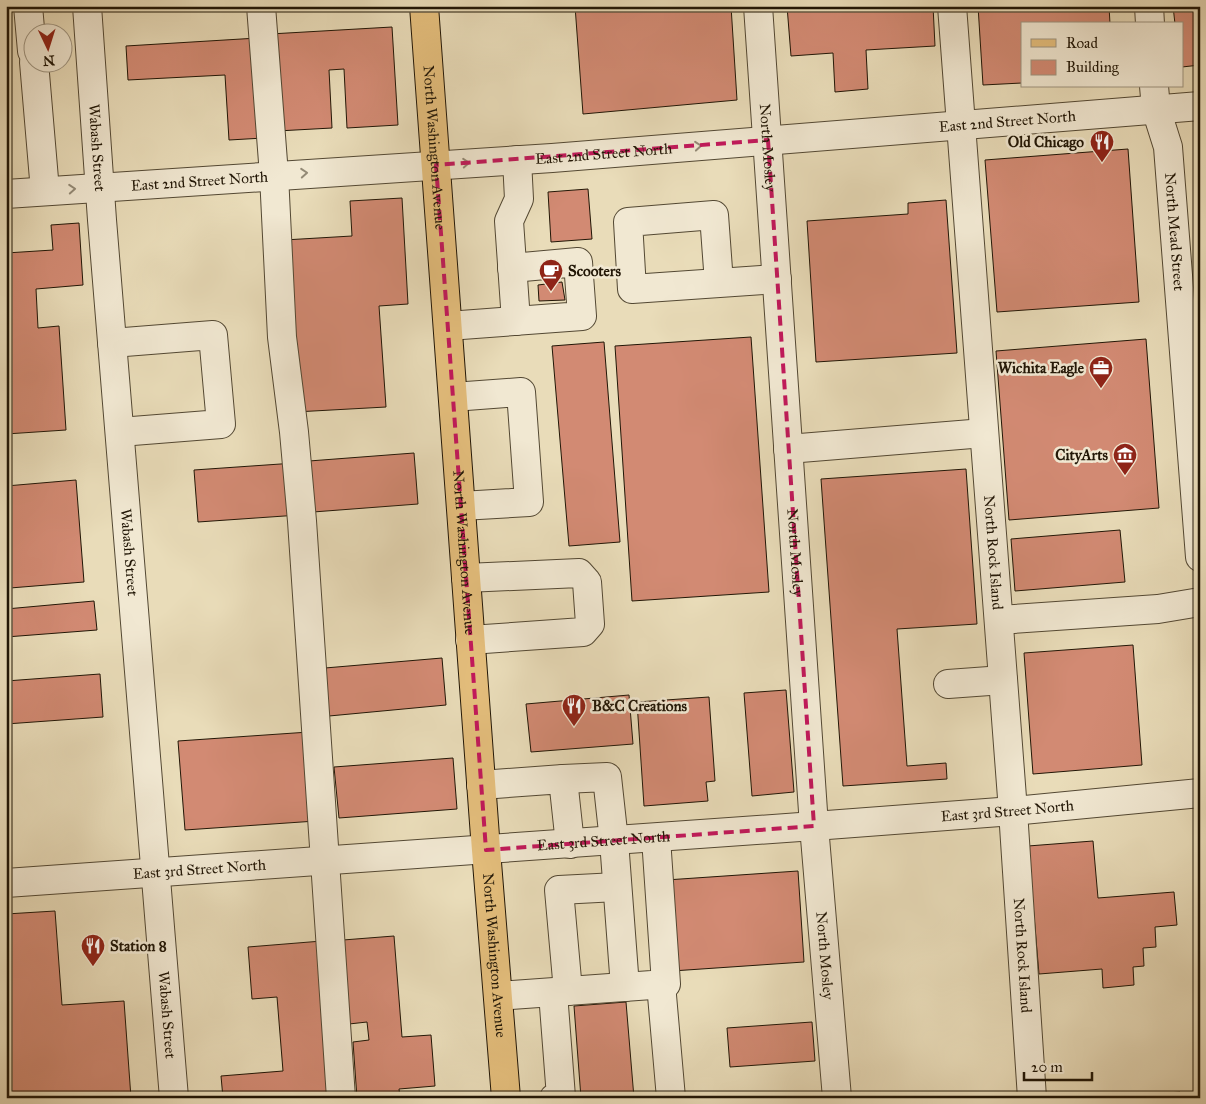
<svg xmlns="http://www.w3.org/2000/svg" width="1206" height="1104" font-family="'IM FELL Great Primer',serif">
<rect width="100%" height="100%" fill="#e9dcb9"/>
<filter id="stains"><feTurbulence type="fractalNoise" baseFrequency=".004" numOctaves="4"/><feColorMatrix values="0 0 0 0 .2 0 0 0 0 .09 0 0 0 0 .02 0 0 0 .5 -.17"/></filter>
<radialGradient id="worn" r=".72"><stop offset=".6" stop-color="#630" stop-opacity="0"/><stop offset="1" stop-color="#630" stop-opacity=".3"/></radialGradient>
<!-- building -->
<g fill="#d28a73" stroke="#211606">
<polygon points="575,6 731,6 737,100 583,114"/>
<polygon points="787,6 933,6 935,46 866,50 868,89 835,92 833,53 791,56"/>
<polygon points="978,6 1109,6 1110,24 1022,24 1022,83 983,85"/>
<polygon points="1173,6 1200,6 1200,65 1182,67 1182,24 1175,24"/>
<polygon points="392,27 398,125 347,128 344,69 329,70 332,128 277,131 270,34"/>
<polygon points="258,38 264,138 229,140 225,75 128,80 126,46"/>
<polygon points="1128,149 1139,302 997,312 985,160"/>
<polygon points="588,189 592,239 551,242 548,192"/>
<polygon points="402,198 408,304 379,306 386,407 295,412 284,240 352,236 350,201"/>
<polygon points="946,200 957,353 816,362 807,221 908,214 908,203"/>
<polygon points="79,223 83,285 36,289 38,328 59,326 66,430 6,434 6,253 53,250 51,225"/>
<polygon points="562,282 565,300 539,301 538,285"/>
<polygon points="751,337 769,592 632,601 615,346"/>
<polygon points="1146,339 1159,508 1009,520 996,351"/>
<polygon points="604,342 620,542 569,546 552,346"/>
<polygon points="414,453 418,504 313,512 309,461"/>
<polygon points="295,463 299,515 198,522 194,470"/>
<polygon points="966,469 977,624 897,629 907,766 946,763 947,779 843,786 821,479"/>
<polygon points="76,480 84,582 10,588 6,537 6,486"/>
<polygon points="1120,530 1125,582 1015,591 1011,539"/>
<polygon points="94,601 97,630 6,637 6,609"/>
<polygon points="1133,645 1142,765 1033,774 1024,653"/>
<polygon points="442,658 446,705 329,716 325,668"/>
<polygon points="100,674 103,717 6,724 6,681"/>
<polygon points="786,690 794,792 752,796 744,693"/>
<polygon points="629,695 633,744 531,752 526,704"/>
<polygon points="709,697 715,781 706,782 708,801 644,806 637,702"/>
<polygon points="309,732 316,821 185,830 178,741"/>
<polygon points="453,758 457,809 339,818 334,767"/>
<polygon points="1093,841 1098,898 1174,892 1177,925 1155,927 1156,947 1143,948 1144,966 1133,967 1134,985 1103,988 1102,969 1039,974 1028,846"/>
<polygon points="798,871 804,962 672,971 666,880"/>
<polygon points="55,911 62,1005 124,1001 131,1098 6,1098 6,914"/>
<polygon points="394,936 402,1037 431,1035 435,1086 399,1089 400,1098 357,1098 353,1042 369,1040 367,1022 349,1024 343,940"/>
<polygon points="322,941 334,1098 223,1098 221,1076 283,1071 277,997 252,999 248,947"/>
<polygon points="626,1002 634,1098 581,1098 574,1006"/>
<polygon points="812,1022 815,1061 730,1067 727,1028"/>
<polygon points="1180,1092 1180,1098 1155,1098 1155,1094"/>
</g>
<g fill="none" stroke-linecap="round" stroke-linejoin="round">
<defs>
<g id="minor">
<polyline points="28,6 32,51"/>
<path id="s1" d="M87 6 102 220 174 1098"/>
<polyline points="261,6 274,175 282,337 294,432 302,521 341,1098"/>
<path id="s2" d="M758 6 814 826 837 1098"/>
<path id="s3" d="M952 6 1013 811 1032 1098"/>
<polyline points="1149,6 1150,24"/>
<polyline points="34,62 45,191"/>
<path id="s4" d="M1154 86 1156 109 1168 147 1200 557"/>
<path id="s5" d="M6 194 552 158 1200 106"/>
<polyline points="719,283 714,215 628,222 632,289 777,279"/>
<polyline points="516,321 509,221 519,199 517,160"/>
<polyline points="448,326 582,316 578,262 512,268"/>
<polyline points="112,343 213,335 221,424 120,432"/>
<polyline points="453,397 521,392 529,502 461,506"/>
<polyline points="788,449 984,433"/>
<polyline points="466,578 579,573 587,582 590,624 583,632 470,640"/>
<polyline points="999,620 1158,609 1200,602"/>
<polyline points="948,684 1003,680"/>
<polyline points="563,779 607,777 614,841 625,987"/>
<polyline points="481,785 563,779 570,844"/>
<path id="s6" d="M6 883 814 826 1013 811 1200 793"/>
<polyline points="661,984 671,1098"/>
<polyline points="568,991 559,890 617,887"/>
<polyline points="553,993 561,1097 554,1098"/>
<polyline points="498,996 666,984 656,838"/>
</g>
<g id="major">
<path id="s7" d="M424 6 486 850 506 1098"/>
</g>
</defs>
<!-- minor casing -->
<use href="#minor" stroke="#534833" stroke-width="30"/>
<!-- major casing -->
<use href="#major" stroke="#211606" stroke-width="30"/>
<!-- minor -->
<use href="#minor" stroke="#f1e8d2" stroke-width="28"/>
<!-- major -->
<use href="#major" stroke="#e4be7c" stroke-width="28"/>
</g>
<!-- one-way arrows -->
<defs><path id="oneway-chevron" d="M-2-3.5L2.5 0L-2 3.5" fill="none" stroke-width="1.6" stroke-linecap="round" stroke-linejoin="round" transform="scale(1.25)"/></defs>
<g stroke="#938a76">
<use href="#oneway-chevron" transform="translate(698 146) rotate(-5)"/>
<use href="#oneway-chevron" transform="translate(466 163) rotate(-4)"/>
<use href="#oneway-chevron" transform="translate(304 173) rotate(-4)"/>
<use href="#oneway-chevron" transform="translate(72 189) rotate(-4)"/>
</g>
<!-- marked area -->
<path fill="none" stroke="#c2185b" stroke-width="4" stroke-dasharray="10 6" stroke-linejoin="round" d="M768 140 814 826 486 850 436 165Z"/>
<!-- icons -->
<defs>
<symbol id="restaurant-pin" viewBox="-11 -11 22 30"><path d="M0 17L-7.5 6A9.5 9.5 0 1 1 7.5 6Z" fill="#8f2418" stroke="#f1e8d2"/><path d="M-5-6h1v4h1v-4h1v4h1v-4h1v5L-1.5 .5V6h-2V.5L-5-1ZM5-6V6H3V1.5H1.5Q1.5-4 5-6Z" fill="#fff"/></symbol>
<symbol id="cafe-pin" viewBox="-11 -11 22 30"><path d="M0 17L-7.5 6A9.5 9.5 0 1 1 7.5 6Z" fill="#8f2418" stroke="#f1e8d2"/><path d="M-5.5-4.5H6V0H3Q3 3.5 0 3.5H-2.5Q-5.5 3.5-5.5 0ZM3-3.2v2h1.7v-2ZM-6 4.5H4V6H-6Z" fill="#fff"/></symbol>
<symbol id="office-pin" viewBox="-11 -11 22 30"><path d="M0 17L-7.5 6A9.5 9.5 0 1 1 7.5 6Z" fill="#8f2418" stroke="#f1e8d2"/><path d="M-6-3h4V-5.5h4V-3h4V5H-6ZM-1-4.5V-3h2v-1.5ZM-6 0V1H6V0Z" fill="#fff"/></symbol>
<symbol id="museum-pin" viewBox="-11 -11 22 30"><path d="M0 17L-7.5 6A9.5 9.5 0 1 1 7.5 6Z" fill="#8f2418" stroke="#f1e8d2"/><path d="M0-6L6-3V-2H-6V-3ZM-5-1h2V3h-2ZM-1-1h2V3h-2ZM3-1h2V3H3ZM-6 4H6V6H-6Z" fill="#fff"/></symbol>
</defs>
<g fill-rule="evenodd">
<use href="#restaurant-pin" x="1088" y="128" width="28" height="38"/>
<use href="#cafe-pin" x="537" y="257" width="28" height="38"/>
<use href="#office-pin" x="1087" y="354" width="28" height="38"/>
<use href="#museum-pin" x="1111" y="441" width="28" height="38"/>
<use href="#restaurant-pin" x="560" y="692" width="28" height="38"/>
<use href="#restaurant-pin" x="79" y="932" width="28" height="38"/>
</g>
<g text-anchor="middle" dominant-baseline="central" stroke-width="5" stroke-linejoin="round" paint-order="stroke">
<!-- street labels -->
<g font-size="15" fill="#211606" stroke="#f1e8d2">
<text stroke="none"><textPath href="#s5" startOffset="1004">East 2nd Street North</textPath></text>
<text stroke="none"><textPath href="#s1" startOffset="142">Wabash Street</textPath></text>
<text stroke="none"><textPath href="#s7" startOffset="142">North Washington Avenue</textPath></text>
<text stroke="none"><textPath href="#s2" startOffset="142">North Mosley</textPath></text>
<text stroke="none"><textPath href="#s5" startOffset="599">East 2nd Street North</textPath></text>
<text stroke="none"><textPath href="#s5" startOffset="194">East 2nd Street North</textPath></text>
<text stroke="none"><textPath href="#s4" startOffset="148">North Mead Street</textPath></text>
<text stroke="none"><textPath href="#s1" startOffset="548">Wabash Street</textPath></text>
<text stroke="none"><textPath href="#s7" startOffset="548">North Washington Avenue</textPath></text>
<text stroke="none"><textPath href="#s2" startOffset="548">North Mosley</textPath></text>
<text stroke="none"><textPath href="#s3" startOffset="548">North Rock Island</textPath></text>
<text stroke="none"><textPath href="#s6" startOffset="1004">East 3rd Street North</textPath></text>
<text stroke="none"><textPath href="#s6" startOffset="599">East 3rd Street North</textPath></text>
<text stroke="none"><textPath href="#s6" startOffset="194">East 3rd Street North</textPath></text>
<text stroke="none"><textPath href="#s7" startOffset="952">North Washington Avenue</textPath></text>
<text stroke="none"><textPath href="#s2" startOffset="952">North Mosley</textPath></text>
<text stroke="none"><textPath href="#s3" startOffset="952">North Rock Island</textPath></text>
<text stroke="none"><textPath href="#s1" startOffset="1012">Wabash Street</textPath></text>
</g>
<!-- poi labels -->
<g font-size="15" font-weight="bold" fill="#211606" stroke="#f1e8d2" text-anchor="end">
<text x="1084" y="142">Old Chicago</text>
<text x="568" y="271" text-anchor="start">Scooters</text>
<text x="1084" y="368">Wichita Eagle</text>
<text x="1108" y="455">CityArts</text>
<text x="592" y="706" text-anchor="start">B&amp;C Creations</text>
<text x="110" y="946" text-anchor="start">Station 8</text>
</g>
</g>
<!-- margin -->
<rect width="1206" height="1104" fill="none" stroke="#e9dcb9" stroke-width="25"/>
<rect x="8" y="8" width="1191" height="1089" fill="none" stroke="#211606" stroke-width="2.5"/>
<rect x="12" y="12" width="1181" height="1079" fill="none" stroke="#211606"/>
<!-- legend -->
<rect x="1021" y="22" width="162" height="65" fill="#f1e8d2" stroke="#9e9480"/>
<rect x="1031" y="39" width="25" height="8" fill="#e4be7c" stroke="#9e9480"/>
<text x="1066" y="48" font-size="15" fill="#211606">Road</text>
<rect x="1031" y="60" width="25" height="15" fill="#d28a73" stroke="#9e9480"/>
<text x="1066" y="72" font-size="15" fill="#211606">Building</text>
<!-- north arrow -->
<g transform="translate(48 48) rotate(176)"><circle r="24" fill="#f1e8d2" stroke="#9e9480"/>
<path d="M0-4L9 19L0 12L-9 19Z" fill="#8f2418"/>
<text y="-8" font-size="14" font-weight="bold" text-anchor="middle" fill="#211606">N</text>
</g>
<!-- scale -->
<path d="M1024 1072v8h68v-8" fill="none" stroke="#211606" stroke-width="2.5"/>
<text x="1031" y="1072" font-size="15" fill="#211606" stroke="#f1e8d2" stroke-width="4" paint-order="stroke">20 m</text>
<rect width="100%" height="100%" filter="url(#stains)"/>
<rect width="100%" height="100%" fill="url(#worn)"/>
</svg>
